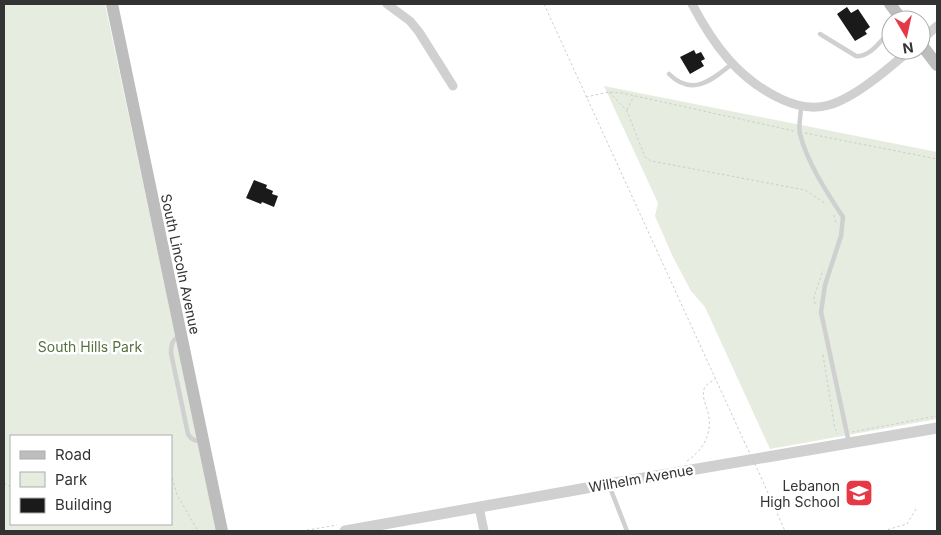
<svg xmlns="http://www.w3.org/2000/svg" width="941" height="535" font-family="Inter,sans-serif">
<rect width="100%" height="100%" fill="#fff"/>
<!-- green -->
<g fill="#e6ecdf" fill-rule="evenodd">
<path d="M4 4H105L217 531H4ZM11 436H171V524H11Z"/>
<polygon points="604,86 937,152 937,419 770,449 705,307 691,291 673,257 655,216 658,203"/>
</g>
<!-- building -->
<g fill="#1a1a1a">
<polygon points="847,7 851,13 858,9 870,27 865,31 867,34 855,41 837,14"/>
<polygon points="694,50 696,54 701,52 705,59 701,61 704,66 690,74 680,57"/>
<polygon points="254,180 267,185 266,188 273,191 272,194 278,196 274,207 262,202 261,204 246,198"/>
</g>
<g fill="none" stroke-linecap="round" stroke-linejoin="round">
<!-- path -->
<g stroke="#cdcdcd" stroke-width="1" stroke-dasharray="2.5 2.5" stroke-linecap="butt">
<polyline points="544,4 744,441"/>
<polyline points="609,92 627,111 645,157 651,161 805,190 826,204"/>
<polyline points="586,97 609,92 622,93 794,131"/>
<polyline points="627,110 634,96"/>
<polyline points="805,133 937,159"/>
<polyline points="834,215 836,223"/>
<polyline points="815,304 814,297 823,270"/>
<polyline points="823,355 835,429 838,434"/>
<polyline points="852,432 937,416"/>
<path d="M687 461C705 449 714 430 707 409 705 403 702 396 704 389 706 384 711 382 715 379"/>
<polyline points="171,473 177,495 198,531"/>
<polyline points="761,477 785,531"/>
<polyline points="4,483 11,487"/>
<polyline points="302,531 337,525"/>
<polyline points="883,531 907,524 916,509"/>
</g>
<!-- service -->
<g stroke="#d0d0d0" stroke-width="4.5">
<path d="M820 34 856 56C870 58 882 39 891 30"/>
<path d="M669 74C692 97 712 80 732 64"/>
<path d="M801 106C801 115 798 126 800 134 807 162 827 193 843 217L841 236 825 285 821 312 849 443"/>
<path d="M180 336C172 339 171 345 171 353L188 434C192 441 196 441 203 441"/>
<polyline points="609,485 627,531"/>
</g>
<!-- minor -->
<g stroke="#d0d0d0" stroke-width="9">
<polyline points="387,4 410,21 419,32 453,86"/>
<path d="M692 4C713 44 738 79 781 99 796 106 812 110 829 105 855 98 889 68 910 50"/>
<polyline points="921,40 937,26"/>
<polyline points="479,507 484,531"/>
</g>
<!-- tertiary -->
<polyline stroke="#d0d0d0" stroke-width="11" points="345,531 609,484 937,428"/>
<!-- secondary -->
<g stroke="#bdbdbd" stroke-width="12">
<polyline points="112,4 222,531"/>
<polyline points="890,4 902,20"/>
<polyline points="921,44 937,65"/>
</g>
<!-- path-bridge -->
<polyline stroke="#cdcdcd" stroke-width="1" stroke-dasharray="2.5 2.5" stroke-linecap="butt" points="744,441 761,477"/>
</g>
<!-- icons -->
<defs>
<symbol id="school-square" viewBox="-11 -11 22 22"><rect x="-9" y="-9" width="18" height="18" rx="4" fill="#e63946" stroke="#fff"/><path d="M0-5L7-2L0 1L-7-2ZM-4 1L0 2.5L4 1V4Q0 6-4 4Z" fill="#fff"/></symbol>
</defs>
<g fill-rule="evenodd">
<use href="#school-square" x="843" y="477" width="32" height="32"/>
</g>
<g text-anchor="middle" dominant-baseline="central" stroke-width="5" stroke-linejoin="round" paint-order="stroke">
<!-- street labels -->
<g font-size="14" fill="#333" stroke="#fff">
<text transform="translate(181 264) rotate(78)">South Lincoln Avenue</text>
<text transform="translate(641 478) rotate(-10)">Wilhelm Avenue</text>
</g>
<!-- park labels -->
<g font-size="14" fill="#56703f" stroke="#fff">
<text x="90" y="346">South Hills Park</text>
</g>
<!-- poi labels -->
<g font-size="14" fill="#333" stroke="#fff" text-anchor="end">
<text x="840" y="485">Lebanon<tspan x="840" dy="16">High School</tspan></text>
</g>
</g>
<!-- border -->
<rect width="941" height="535" fill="none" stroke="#333333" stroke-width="10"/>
<!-- legend -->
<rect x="10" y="435" width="162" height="90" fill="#ffffff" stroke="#adadad"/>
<rect x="20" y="451" width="25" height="8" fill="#bdbdbd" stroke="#adadad"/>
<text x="55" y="460" font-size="15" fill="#333333">Road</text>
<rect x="20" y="472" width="25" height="15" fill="#e6ecdf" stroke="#adadad"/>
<text x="55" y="485" font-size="15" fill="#333333">Park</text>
<rect x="20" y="498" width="25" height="15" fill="#1a1a1a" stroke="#adadad"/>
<text x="55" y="510" font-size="15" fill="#333333">Building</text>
<!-- north arrow -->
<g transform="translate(906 35) rotate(171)"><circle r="24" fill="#ffffff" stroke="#adadad"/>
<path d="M0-4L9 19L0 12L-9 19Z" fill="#e63946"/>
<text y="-8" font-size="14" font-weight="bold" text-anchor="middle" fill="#333333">N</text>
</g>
</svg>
